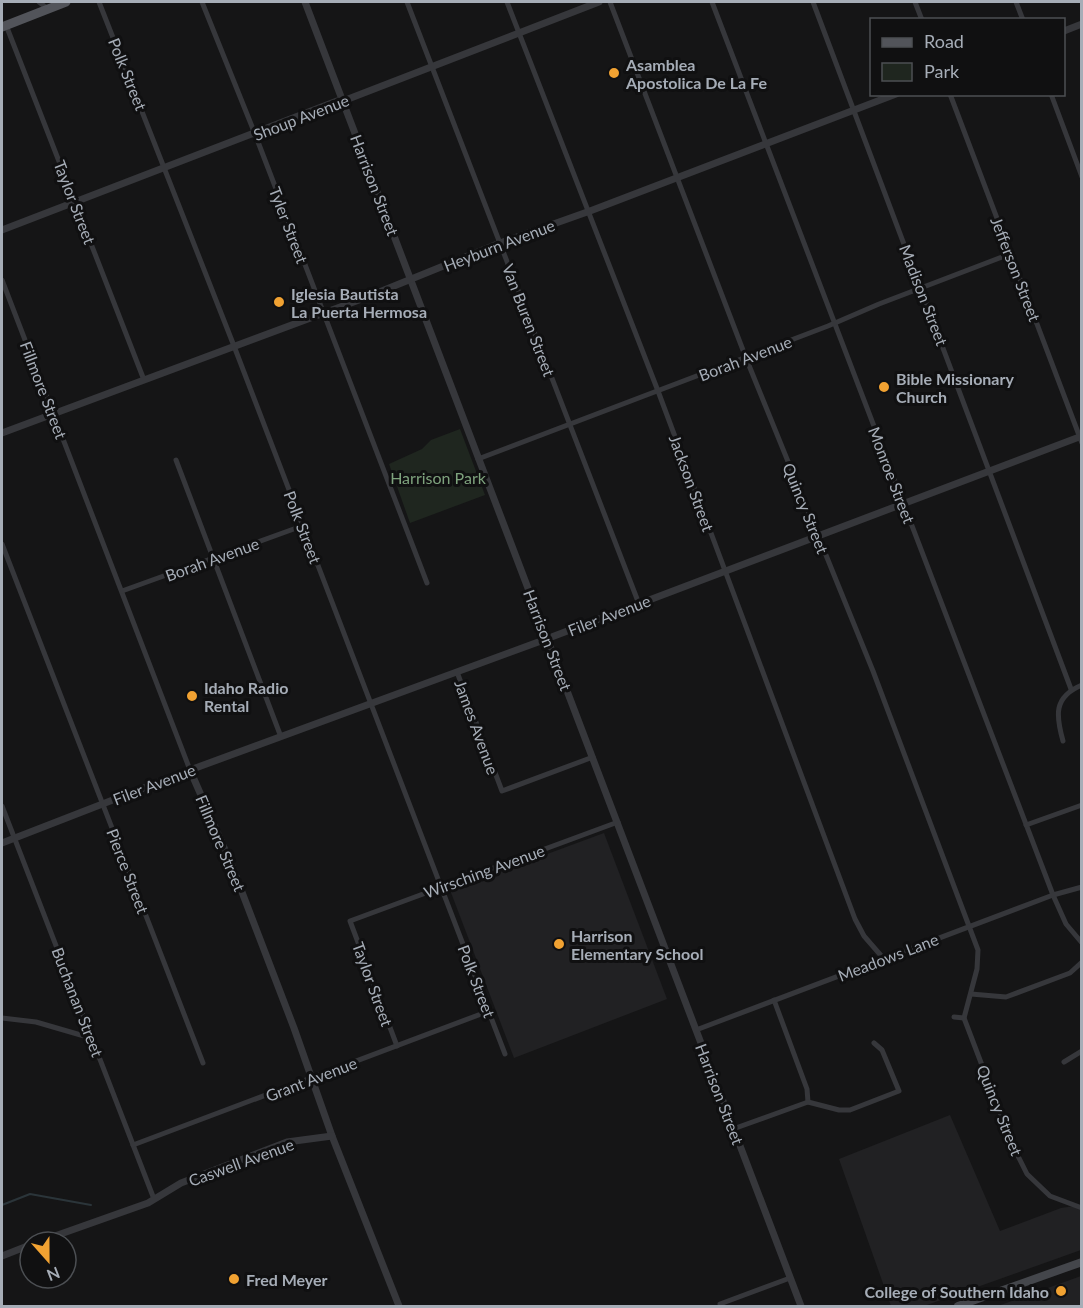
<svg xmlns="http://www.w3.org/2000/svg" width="1083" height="1308" font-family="Lato,sans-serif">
<rect width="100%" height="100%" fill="#151516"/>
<!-- built -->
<g fill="#212123">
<polygon points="604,833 667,999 514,1058 450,890"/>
<polygon points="950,1115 1000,1231 1061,1208 1081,1205 1081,1250 924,1306 891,1306 839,1159"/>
<polygon points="1081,1276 1081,1306 998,1306"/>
</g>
<!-- green -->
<polygon fill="#1f261f" points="460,429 485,495 410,523 389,464 422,449 431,440"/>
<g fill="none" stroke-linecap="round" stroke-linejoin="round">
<!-- stream -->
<polyline stroke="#2b353a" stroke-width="2" points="2,1205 30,1194 91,1205"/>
<!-- minor -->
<g stroke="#36373b" stroke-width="5">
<polyline points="39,2 48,9"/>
<polyline points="99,2 234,346 505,1054"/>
<polyline points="202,2 255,134 427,583"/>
<polyline points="407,2 639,604"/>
<polyline points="507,2 658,391 855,919 864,936 884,959"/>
<polyline points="610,2 746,358 873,671 978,950 977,969 964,1018 1012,1144 1027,1174 1050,1196 1082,1208"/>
<polyline points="712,2 1053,895 1066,924 1082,943"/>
<polyline points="813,2 1071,689"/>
<polyline points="915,2 922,20"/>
<polyline points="1016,2 1023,20"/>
<polyline points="6,25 144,380"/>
<polyline points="950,94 1082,443"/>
<polyline points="1051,94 1082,177"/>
<polyline points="2,280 190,770"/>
<polyline points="478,459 828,326 879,304 1010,254"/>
<polyline points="176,460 281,737"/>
<polyline points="2,544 203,1063"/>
<polyline points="122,591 302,526"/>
<polyline points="457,672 502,791 593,757"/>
<path d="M1063 741C1056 716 1053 697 1082 685"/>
<polyline points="2,806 154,1199"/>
<polyline points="1026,825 1082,805"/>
<polyline points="971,994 1006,997 1070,973 1082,962"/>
<polyline points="774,1000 807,1089 808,1102"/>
<polyline points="954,1017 964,1018"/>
<polyline points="2,1018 36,1022 91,1038"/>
<polyline points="696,1030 1053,895 1082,887"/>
<polyline points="397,1046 350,921 618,822"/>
<polyline points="1064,1062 1082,1051"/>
<polyline points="733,1129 808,1102 839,1110 850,1110 899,1091 882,1050 874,1043"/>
<polyline points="133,1145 489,1011"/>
<polyline points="720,1304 790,1278"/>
</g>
<!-- tertiary -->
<g stroke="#36373b" stroke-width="7">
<polyline points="305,2 801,1306"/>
<polyline points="1064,31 1082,24"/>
<polyline points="2,230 337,101 343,101 599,2"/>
<polyline points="2,433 367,297 500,243 590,211 896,94"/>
<polyline points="190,770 232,866 294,1028 332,1136 399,1306"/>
<polyline points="2,843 190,770 541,641 1082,436"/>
<polyline points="38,1242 148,1203 181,1183 287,1142 332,1136"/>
<polyline points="2,1256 30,1245"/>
</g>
<!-- secondary -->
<polyline stroke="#44464b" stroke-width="8" points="958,1306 1082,1262"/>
<!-- primary -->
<polyline stroke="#52545a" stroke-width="9" points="2,27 66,2"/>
</g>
<!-- markers -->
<g fill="#f1a232" stroke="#101011" stroke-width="2">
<circle cx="614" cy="73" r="6"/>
<circle cx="279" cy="302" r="6"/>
<circle cx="884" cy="387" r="6"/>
<circle cx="192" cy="696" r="6"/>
<circle cx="559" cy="944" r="6"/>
<circle cx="234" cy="1279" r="6"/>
<circle cx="1061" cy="1291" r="6"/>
</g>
<g text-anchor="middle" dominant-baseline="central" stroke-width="6" stroke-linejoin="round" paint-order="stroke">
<!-- poi labels -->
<g font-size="16" font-weight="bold" fill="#a6adb7" stroke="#101011" text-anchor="start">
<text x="626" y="64">Asamblea<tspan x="626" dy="18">Apostolica De La Fe</tspan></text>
<text x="291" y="293">Iglesia Bautista<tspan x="291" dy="18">La Puerta Hermosa</tspan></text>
<text x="896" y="378">Bible Missionary<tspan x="896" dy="18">Church</tspan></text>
<text x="204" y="687">Idaho Radio<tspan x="204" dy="18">Rental</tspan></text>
<text x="571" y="935">Harrison<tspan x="571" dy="18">Elementary School</tspan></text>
<text x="246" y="1279">Fred Meyer</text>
<text x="1049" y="1291" text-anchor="end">College of Southern Idaho</text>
</g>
<!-- street labels -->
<g font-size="16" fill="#a6adb7" stroke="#101011">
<text transform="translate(128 74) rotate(68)">Polk Street</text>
<text transform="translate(301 117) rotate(-21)">Shoup Avenue</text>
<text transform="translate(375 185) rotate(69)">Harrison Street</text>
<text transform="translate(75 202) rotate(69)">Taylor Street</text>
<text transform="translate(289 225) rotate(69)">Tyler Street</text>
<text transform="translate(499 245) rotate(-21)">Heyburn Avenue</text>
<text transform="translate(1016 269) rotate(69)">Jefferson Street</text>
<text transform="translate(924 295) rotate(69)">Madison Street</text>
<text transform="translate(529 320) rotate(69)">Van Buren Street</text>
<text transform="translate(745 358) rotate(-21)">Borah Avenue</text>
<text transform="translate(44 390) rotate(69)">Fillmore Street</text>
<text transform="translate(892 475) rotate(69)">Monroe Street</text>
<text transform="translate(692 483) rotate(70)">Jackson Street</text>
<text transform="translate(806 508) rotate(68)">Quincy Street</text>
<text transform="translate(303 527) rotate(69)">Polk Street</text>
<text transform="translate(212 559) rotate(-20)">Borah Avenue</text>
<text transform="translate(609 615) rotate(-21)">Filer Avenue</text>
<text transform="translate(548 640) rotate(69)">Harrison Street</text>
<text transform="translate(477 727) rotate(70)">James Avenue</text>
<text transform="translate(154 784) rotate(-21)">Filer Avenue</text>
<text transform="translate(221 843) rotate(67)">Fillmore Street</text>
<text transform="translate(128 871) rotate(69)">Pierce Street</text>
<text transform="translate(484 871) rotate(-20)">Wirsching Avenue</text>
<text transform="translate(888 957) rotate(-21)">Meadows Lane</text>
<text transform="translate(477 981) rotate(69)">Polk Street</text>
<text transform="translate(373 984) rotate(70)">Taylor Street</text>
<text transform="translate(78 1002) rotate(69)">Buchanan Street</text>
<text transform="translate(311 1079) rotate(-21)">Grant Avenue</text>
<text transform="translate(720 1094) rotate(69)">Harrison Street</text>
<text transform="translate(1000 1110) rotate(68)">Quincy Street</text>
<text transform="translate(241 1162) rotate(-20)">Caswell Avenue</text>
</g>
<!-- park labels -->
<g font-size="16" fill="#7ea27d" stroke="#101011">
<text x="438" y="477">Harrison Park</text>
</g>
</g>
<!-- border -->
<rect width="1083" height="1308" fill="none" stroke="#a6adb7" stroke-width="6"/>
<!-- legend -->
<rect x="870" y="18" width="195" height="78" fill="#101011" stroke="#4c4f53" stroke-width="1.5"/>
<rect x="882" y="38" width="30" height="9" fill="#52545a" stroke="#4c4f53" stroke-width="1.5"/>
<text x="924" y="48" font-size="18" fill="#a6adb7">Road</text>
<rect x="882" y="63" width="30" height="18" fill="#1f261f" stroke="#4c4f53" stroke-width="1.5"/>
<text x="924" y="78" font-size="18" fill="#a6adb7">Park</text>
<!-- north arrow -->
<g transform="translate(48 1260) rotate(159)"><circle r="28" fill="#101011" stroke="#4c4f53" stroke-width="1.5"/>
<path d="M0-4.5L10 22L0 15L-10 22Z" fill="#f1a232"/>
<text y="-9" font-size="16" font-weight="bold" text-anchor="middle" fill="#a6adb7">N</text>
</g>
</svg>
